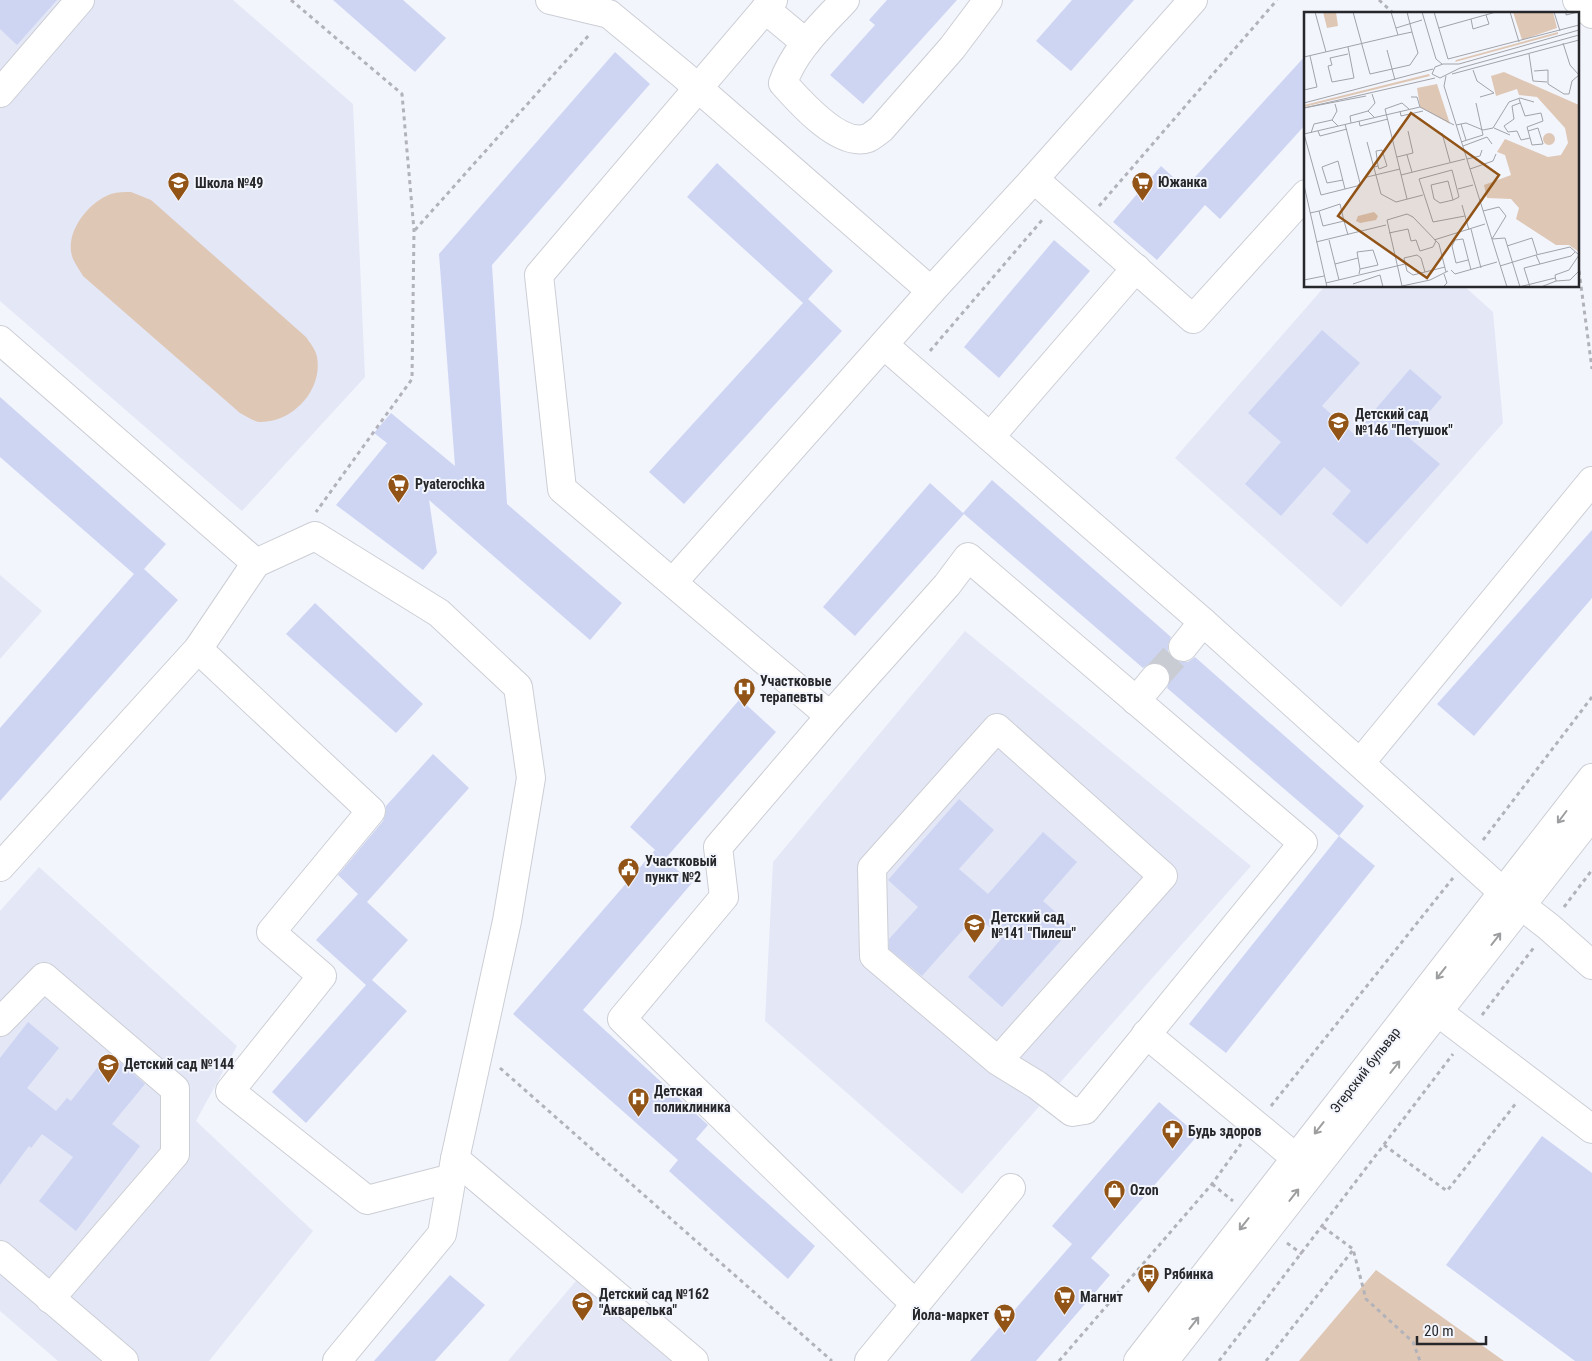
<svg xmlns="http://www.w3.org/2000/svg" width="1592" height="1361" font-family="'Roboto Condensed',sans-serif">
<rect width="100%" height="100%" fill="#f3f5fd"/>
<!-- built -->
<g fill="#e4e7f6">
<polygon points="0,0 233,0 353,104 365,377 242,511 0,301"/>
<polygon points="1325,286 1464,286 1493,312 1503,423 1341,607 1175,458"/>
<polygon points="0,575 42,611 0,659"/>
<polygon points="965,631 1251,866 962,1194 765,1021 773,862"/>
<polygon points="39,867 237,1046 196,1121 313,1231 209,1361 58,1361 0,1311 0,911"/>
<polygon points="576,1281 671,1361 508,1361"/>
</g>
<!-- green -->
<g fill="#dfc7b5">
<path d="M131 192 151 200 306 337C310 343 316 350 317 357 323 389 294 422 261 422 254 422 246 416 240 413L83 276C80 271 76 265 73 259 63 234 88 202 111 194 117 192 125 192 131 192Z"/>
<polygon points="1376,1270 1504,1361 1299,1361"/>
</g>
<!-- building -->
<g fill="#ced5f3">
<polygon points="0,0 57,0 17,45 0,29"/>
<polygon points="333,0 403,0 446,38 415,72"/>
<polygon points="887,0 957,0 863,104 830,75 875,25 869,20"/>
<polygon points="1072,0 1134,0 1071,71 1036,41"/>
<polygon points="615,52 650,84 492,265 507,504 622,603 590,640 429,500 437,553 423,570 336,505 387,443 374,433 391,413 455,466 439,254"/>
<polygon points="1306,55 1306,124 1220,219 1205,205 1157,260 1113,222 1161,166 1185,188"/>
<polygon points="717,163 833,271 808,299 842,331 684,504 649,472 803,303 687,197"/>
<polygon points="1054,240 1090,271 999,378 964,347"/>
<polygon points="1322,330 1360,363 1322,406 1354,434 1410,369 1442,397 1408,437 1440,464 1367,544 1332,514 1351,491 1324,467 1281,516 1245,484 1281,442 1248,413"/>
<polygon points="0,397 166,544 144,569 178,600 0,801 0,728 134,574 0,457"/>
<polygon points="992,480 1171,637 1168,645 1168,652 1173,659 1181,662 1188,662 1195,657 1364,806 1339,836 1167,688 1170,680 1169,672 1165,666 1157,663 1149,664 1143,668 964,514 855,636 823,607 930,483 963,513"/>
<polygon points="1592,530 1592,598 1474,736 1437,704"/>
<polygon points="315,603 423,704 396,733 286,634"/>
<polygon points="740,699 776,732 665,859 630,827"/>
<polygon points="433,754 469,788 367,902 408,940 372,980 407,1011 306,1123 272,1092 366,985 316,940 358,894 338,875 383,821 386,813 386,806"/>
<polygon points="959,799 994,830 959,869 988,894 1043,832 1077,862 1043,901 1073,927 1002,1007 968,977 1002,938 976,915 922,976 889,949 889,939 918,907 888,880"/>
<polygon points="1339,836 1375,866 1226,1053 1189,1024"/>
<polygon points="655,850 692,883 583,1010 708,1125 696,1139 815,1246 788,1279 669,1171 678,1160 513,1014"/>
<polygon points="28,1022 59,1048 27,1088 56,1111 67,1098 71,1101 109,1053 145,1084 112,1124 140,1146 76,1231 39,1201 73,1157 42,1134 31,1148 29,1146 0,1185 0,1058"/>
<polygon points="1159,1102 1198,1135 1091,1258 1110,1275 1036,1361 970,1361 1072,1244 1052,1226"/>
<polygon points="1542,1136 1592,1173 1592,1361 1575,1361 1446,1265"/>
<polygon points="450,1275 485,1305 435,1361 374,1361"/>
</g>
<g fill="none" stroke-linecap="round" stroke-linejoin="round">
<!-- minor-tunnel -->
<polyline stroke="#caccd3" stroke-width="28" stroke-dasharray="28 14" stroke-linecap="butt" points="1155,678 1183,647"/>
<defs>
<g id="minor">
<polyline points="550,0 609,14 682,74 931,291"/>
<polyline points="773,0 539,275 562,489 830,716"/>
<path d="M845 0C822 25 794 50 783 83 799 101 840 148 868 138 872 136 877 132 881 129L952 48 988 0"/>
<polyline points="1577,0 1592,14"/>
<polyline points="765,9 806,43"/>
<polyline points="0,93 80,0"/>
<polyline points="1034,179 1193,319 1306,194"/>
<polyline points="0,340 256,563"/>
<polyline points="884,345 1203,622 1504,893"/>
<polyline points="990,437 1136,268"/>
<polyline points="673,582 931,291 1034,179 1193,0"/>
<polyline points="1183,647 1203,622"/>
<polyline points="198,649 371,811 271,932 322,976 230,1091 367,1200 452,1178"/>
<polyline points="1136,701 1155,678"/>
<polyline points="1361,762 1592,481"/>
<polyline points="0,867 198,649 256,563 315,536 439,613 518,687 531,778 507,921 455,1159 442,1234 337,1361"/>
<polyline points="1522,906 1549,927 1592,965"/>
<polyline points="1438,1012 1592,1129"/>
<polyline points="0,1022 44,977 175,1089 175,1154 50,1299"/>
<polyline points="1146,1034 1296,1158"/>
<polyline points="455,1159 694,1361"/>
<polyline points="0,1255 124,1361"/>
<polyline points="915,1304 622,1019 724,897 718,847 830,716 947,585 968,557 1303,843 1085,1110 1072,1112 1037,1085 998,1061 874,956 872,868 997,728 1163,876 998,1061"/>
<polyline points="869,1361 1011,1188"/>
</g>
<g id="major">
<polyline points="1138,1361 1592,778"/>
<polyline points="1164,1361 1592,815"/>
</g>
</defs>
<!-- minor casing -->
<use href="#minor" stroke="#ccced5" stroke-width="30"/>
<!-- major casing -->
<use href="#major" stroke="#ccced5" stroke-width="30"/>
<!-- path -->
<g stroke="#b2b3ba" stroke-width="3" stroke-dasharray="4 4" stroke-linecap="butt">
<polyline points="291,0 402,94 414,230 412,379 316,512"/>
<polyline points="1379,0 1394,14"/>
<polyline points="1099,206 1277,0"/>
<polyline points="415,230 589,35"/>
<polyline points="1578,263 1592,369"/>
<polyline points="930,351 1043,219"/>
<polyline points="1483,840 1592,697"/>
<polyline points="1564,907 1592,870"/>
<polyline points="1482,1015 1535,946"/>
<polyline points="500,1068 832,1361"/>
<polyline points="1271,1106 1453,878"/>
<polyline points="1384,1145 1447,1191 1517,1102"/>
<polyline points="1212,1184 1233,1201"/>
<polyline points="1323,1227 1353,1249 1366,1299 1413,1342 1420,1361"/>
<polyline points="1287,1243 1302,1254"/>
<polyline points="1059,1361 1212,1184 1241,1144"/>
<polyline points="1219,1361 1453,1054"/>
<polyline points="1266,1361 1353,1250"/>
</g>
<!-- minor -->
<use href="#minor" stroke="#fff" stroke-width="28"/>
<!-- major -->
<use href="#major" stroke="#fff" stroke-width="28"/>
</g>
<!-- one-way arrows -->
<defs><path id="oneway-shaft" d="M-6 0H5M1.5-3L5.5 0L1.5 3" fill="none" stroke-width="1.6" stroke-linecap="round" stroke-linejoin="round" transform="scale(1.25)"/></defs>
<g stroke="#9d9e9f">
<use href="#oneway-shaft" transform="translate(1562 817) rotate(127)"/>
<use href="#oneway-shaft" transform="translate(1496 939) rotate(-52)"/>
<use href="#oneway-shaft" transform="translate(1441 973) rotate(128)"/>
<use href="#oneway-shaft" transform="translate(1395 1067) rotate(-52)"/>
<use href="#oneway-shaft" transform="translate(1319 1128) rotate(128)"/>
<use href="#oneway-shaft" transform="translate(1294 1195) rotate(-52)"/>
<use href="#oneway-shaft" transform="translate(1244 1224) rotate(128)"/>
<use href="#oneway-shaft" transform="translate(1194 1323) rotate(-52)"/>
</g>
<!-- icons -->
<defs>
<symbol id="supermarket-pin" viewBox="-11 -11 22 30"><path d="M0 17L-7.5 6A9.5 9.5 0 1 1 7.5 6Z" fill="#915416" stroke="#f3f5fd"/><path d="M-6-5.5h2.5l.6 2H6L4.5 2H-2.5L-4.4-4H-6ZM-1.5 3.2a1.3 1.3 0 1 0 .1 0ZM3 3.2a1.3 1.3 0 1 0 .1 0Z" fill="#fff"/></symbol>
<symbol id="school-pin" viewBox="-11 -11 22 30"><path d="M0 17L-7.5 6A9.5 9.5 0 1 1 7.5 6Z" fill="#915416" stroke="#f3f5fd"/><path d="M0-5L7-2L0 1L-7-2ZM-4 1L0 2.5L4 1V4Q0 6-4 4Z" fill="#fff"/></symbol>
<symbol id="hospital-pin" viewBox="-11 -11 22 30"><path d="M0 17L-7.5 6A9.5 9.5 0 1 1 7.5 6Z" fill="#915416" stroke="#f3f5fd"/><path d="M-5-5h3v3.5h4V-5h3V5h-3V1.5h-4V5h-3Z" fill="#fff"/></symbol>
<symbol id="civic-pin" viewBox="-11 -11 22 30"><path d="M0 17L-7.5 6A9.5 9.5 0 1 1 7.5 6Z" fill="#915416" stroke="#f3f5fd"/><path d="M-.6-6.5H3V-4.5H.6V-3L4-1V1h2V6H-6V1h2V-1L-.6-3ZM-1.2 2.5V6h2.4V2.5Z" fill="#fff"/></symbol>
<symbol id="pharmacy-pin" viewBox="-11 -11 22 30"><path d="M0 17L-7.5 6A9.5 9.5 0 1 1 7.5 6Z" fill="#915416" stroke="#f3f5fd"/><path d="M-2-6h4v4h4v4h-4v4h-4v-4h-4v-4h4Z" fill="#fff"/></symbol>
<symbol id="shop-pin" viewBox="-11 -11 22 30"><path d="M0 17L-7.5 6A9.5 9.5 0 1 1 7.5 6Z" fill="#915416" stroke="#f3f5fd"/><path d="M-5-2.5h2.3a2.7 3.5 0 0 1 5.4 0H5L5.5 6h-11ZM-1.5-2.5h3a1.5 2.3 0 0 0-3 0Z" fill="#fff"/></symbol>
<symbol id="bus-pin" viewBox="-11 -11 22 30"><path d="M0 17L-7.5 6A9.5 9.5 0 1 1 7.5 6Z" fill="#915416" stroke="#f3f5fd"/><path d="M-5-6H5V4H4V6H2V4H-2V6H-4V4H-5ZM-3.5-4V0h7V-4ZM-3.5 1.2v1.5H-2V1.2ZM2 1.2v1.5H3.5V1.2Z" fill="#fff"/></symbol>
</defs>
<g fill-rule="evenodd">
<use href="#supermarket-pin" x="1130" y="170" width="25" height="34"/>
<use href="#school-pin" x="166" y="170" width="25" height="34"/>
<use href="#school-pin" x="1326" y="410" width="25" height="34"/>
<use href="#supermarket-pin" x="386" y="472" width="25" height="34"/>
<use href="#hospital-pin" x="732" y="676" width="25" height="34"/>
<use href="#civic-pin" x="616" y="856" width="25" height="34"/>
<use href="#school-pin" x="962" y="912" width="25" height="34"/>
<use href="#school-pin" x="96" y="1052" width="25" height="34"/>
<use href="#hospital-pin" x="626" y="1086" width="25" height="34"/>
<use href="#pharmacy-pin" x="1160" y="1118" width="25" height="34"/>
<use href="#shop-pin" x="1102" y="1178" width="25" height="34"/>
<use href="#bus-pin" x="1136" y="1262" width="25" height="34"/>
<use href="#supermarket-pin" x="1052" y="1284" width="25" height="34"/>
<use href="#school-pin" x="570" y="1290" width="25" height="34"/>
<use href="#supermarket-pin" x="992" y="1302" width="25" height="34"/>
</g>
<g text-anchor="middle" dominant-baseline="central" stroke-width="4" stroke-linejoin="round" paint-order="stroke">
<!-- poi labels -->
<g font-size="14" font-weight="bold" fill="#26272a" stroke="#f3f5fd" text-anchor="start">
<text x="1158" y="182">Южанка</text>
<text x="195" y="183">Школа №49</text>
<text x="1355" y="414">Детский сад<tspan x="1355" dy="16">№146 "Петушок"</tspan></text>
<text x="415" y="484">Pyaterochka</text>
<text x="760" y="681">Участковые<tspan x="760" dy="16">терапевты</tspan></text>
<text x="645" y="861">Участковый<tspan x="645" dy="16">пункт №2</tspan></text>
<text x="991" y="917">Детский сад<tspan x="991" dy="16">№141 "Пилеш"</tspan></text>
<text x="124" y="1064">Детский сад №144</text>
<text x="654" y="1091">Детская<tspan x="654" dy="16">поликлиника</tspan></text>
<text x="1188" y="1131">Будь здоров</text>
<text x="1130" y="1190">Ozon</text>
<text x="1164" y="1274">Рябинка</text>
<text x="599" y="1294">Детский сад №162<tspan x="599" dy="16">"Акварелька"</tspan></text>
<text x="1080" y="1297">Магнит</text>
<text x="989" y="1315" text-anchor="end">Йола-маркет</text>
</g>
<!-- street labels -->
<g font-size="14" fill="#26272a" stroke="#f3f5fd">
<text transform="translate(1365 1070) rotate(-52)">Эгерский бульвар</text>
</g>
</g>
<!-- overview -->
<g transform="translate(1304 12)">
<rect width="275" height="275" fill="#f3f5fd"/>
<path d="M19 0H32L34 14 23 16ZM209 0H249L253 16 218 28ZM254 20V22L151 50 152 48ZM200 60 275 93V240L265 233H252L212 207 215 196 207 187 183 186 180 173 207 163 201 143 193 140 201 127 244 145 257 143 264 131 261 116 233 85 215 83 213 77 192 84 187 64ZM125 62 126 64 0 95V93ZM133 72 146 112 116 95 113 76ZM239 127a6 6 0 1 1 12 0a6 6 0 1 1-12 0ZM70 200 74 204 72 208 56 211 52 209 54 204Z" fill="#dfc7b5"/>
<path fill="none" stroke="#a1a3a9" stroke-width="1" d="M11 0 22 40M49 0 66 62 106 53 114 41 108 20M87 0 94 23 108 20 103 0M118 0 132 47 138 52M130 0 144 47M206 0 215 30M250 0 256 19M262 0V3L274 0M167 7 169 17 185 12 182 3M92 16 118 8M135 16 192 0M275 18 155 52H139L131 55 128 62 136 66 156 56 275 23M259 31 266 53 275 63M44 35 50 66 28 70 24 54 28 53 26 46 44 42M83 38 91 68M225 42 229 69 243 70M0 45 94 23M144 47 275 13M169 58 173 69 190 81 176 85M230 59 244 58V72L260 82H265L268 69 275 63M148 62 275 28M142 64 140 74 203 275M0 78 13 75 6 44M215 87 221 104 237 101 239 109 223 115 228 133 239 132 234 116 224 119M0 91 129 57M216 91 208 94 210 107 200 114 204 120 213 119 217 128 226 126M116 95 150 113M0 96 62 84M0 96 131 66M64 99 71 91 68 82M96 99 97 104 119 99M28 108 33 99 31 92M55 109 56 114 84 107M47 111 46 104 64 99 70 105M41 112 56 171M157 112 162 128M152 113 162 111 179 118 189 116 205 90 216 86 230 90M190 116 206 123M14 119 16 124 43 117M7 121 10 112 28 108 34 114M138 121 146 150M0 122 17 183 53 174 63 165 96 157M0 122 116 95 113 85H107M63 130 77 182 92 190 119 183M157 130 179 123 172 91M159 134 183 125 188 132M103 143 108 160M93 145 109 141 104 119M163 147 176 144 178 138M70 155 74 154 72 139 78 138 83 154 75 157 74 154M166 157 189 149 192 142M97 163 161 147M39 168 23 171 18 155 34 149 41 177M0 173 23 275M154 177 169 173M103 187 81 97 98 91 105 97M149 188 144 169 127 173 130 187 136 191 149 188 155 185 148 158 115 167 129 210 161 204M158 193 165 218M15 199 36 192 40 209M179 199 195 195 202 204 188 227M6 201 15 199 19 214 40 209 44 223M167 217 177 256M85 221 104 217 107 229 112 228 116 239 129 235 132 229M188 227 201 226 216 275M25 228 35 268M130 228 181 212M12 230 82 213M203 234 228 226 233 242M232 243 266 235 275 243 265 258 251 263 252 269 266 268 275 259M164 248 152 251 148 234 151 228 159 227 167 258M31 252 54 246M236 252 267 244 271 240M196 254 232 243 236 252 220 256 226 275M147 258 151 262 193 250M121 260 117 246 113 243 100 246 103 259 109 263 141 255M142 260 135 232 109 205 103 202 83 208 98 274 126 268 144 259M55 262 56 257 74 253 69 238 53 240 56 257M0 268 20 264M22 271 101 252M49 272 76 263 79 275M139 275 143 271 140 262M215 275 251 266M237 275 252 269"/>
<path fill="#915416" fill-opacity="0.15" stroke="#915416" stroke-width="2.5" d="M107 101 195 163 123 266 34 204Z"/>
<rect width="275" height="275" fill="none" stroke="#26272a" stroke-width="2.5"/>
</g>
<!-- scale -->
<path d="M1417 1336v8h69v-8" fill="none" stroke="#26272a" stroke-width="2.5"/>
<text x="1424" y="1336" font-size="15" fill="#26272a" stroke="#f3f5fd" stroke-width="4" paint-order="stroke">20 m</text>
</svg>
